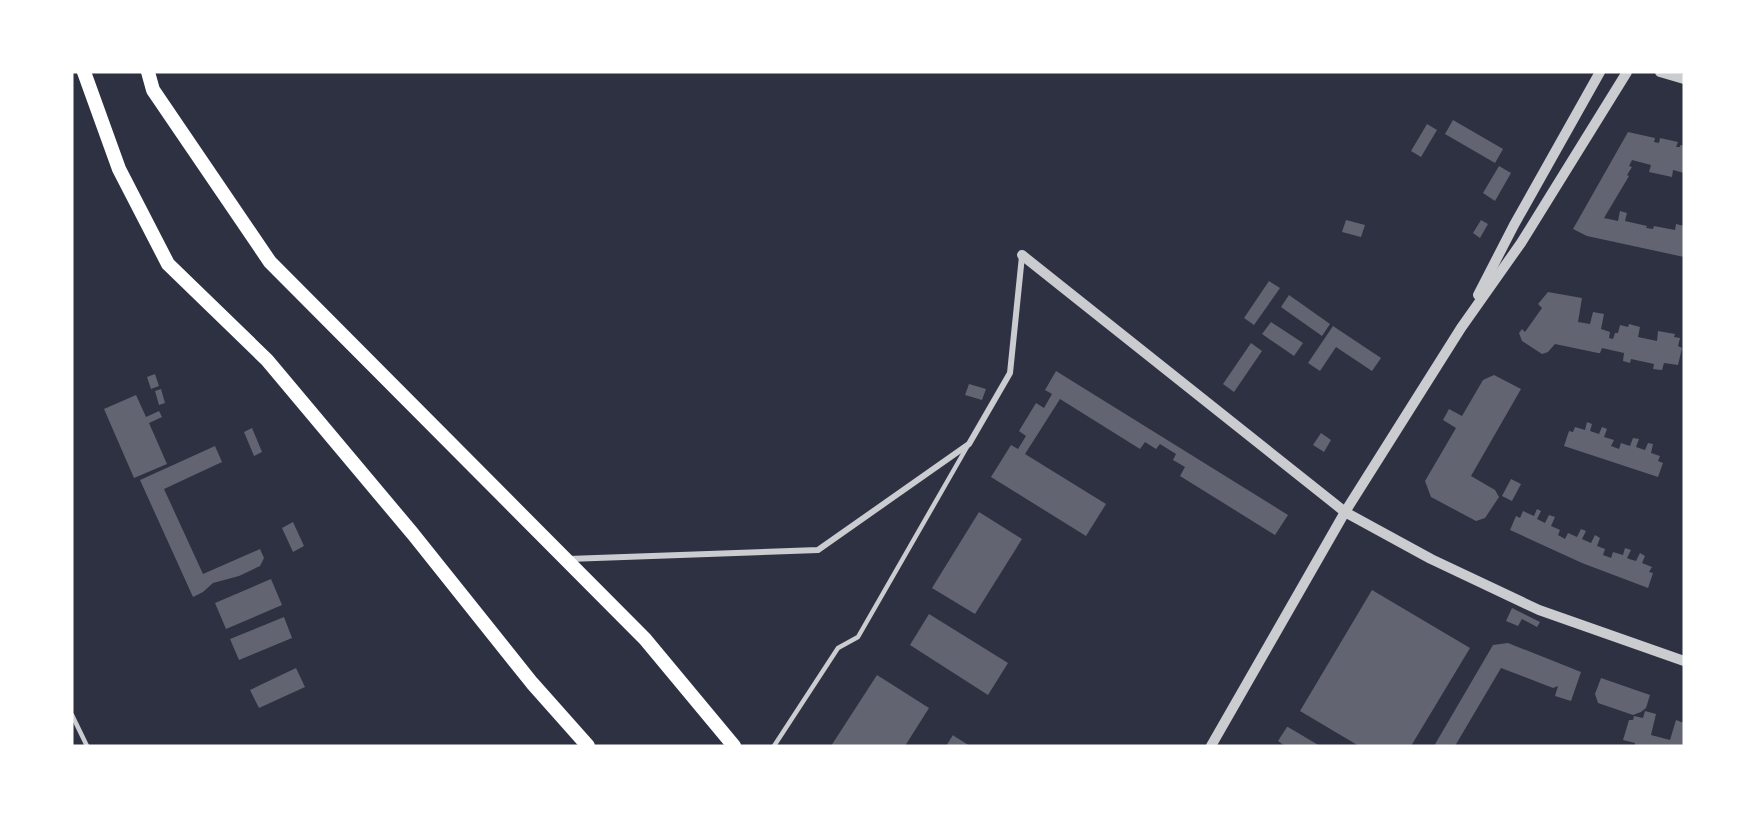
<svg xmlns="http://www.w3.org/2000/svg" width="1756" height="818" font-family="'IBM Plex Sans',sans-serif">
<rect width="100%" height="100%" fill="#2d3142"/>
<!-- building -->
<g fill="#626471">
<polygon points="1453,120 1503,149 1495,163 1445,134"/>
<polygon points="1427,124 1437,130 1421,157 1411,151"/>
<polygon points="1628,132 1655,138 1654,142 1659,143 1660,138 1678,142 1676,147 1680,147 1680,145 1684,146 1684,173 1673,170 1672,177 1649,172 1651,165 1632,160 1629,166 1632,167 1627,175 1629,176 1604,218 1618,221 1620,211 1627,213 1625,221 1647,226 1646,228 1653,229 1654,226 1675,230 1676,224 1684,226 1684,257 1587,236 1573,229"/>
<polygon points="1499,166 1511,173 1495,201 1483,193"/>
<polygon points="1346,220 1365,225 1361,237 1342,232"/>
<polygon points="1481,220 1488,224 1480,238 1473,233"/>
<polygon points="1269,281 1280,288 1254,325 1244,318"/>
<polygon points="1548,292 1582,298 1578,322 1590,324 1593,312 1604,314 1601,329 1610,332 1609,338 1613,339 1615,333 1618,333 1620,325 1628,327 1629,324 1640,327 1638,337 1657,341 1658,331 1675,334 1674,337 1680,338 1678,346 1682,348 1678,365 1664,363 1662,370 1653,369 1654,364 1631,359 1630,363 1623,361 1624,353 1602,348 1600,353 1598,353 1555,344 1548,352 1542,354 1522,341 1519,333 1522,329 1525,332 1542,308 1538,304"/>
<polygon points="1289,295 1330,324 1322,336 1281,307"/>
<polygon points="1271,322 1303,343 1294,356 1262,334"/>
<polygon points="1333,326 1381,358 1372,371 1336,347 1320,371 1308,363"/>
<polygon points="1251,343 1262,351 1234,392 1223,384"/>
<polygon points="1056,371 1288,515 1275,535 1180,476 1185,467 1173,460 1176,454 1160,444 1156,449 1145,442 1140,449 1060,399 1025,454 1106,504 1086,536 991,477 1011,445 1018,449 1026,436 1019,431 1036,403 1044,408 1052,394 1045,390"/>
<polygon points="155,374 159,386 151,389 147,377"/>
<polygon points="1494,375 1521,389 1471,476 1495,490 1499,497 1485,518 1476,521 1431,497 1425,481 1456,428 1443,420 1449,409 1462,416 1483,380"/>
<polygon points="969,384 986,389 982,400 965,395"/>
<polygon points="161,389 165,403 159,405 155,391"/>
<polygon points="136,395 146,417 159,411 162,417 149,423 167,464 134,478 104,409"/>
<polygon points="1587,422 1592,424 1590,431 1599,434 1602,427 1607,429 1604,437 1614,440 1611,446 1619,449 1621,443 1630,446 1633,438 1639,439 1636,447 1645,450 1648,443 1653,444 1651,453 1660,456 1658,461 1663,463 1658,477 1564,446 1569,431 1573,432 1575,427 1585,430"/>
<polygon points="252,428 262,452 254,456 244,432"/>
<polygon points="1321,433 1331,440 1324,452 1313,445"/>
<polygon points="215,446 222,462 164,489 203,574 260,549 264,558 260,566 239,576 213,583 203,592 193,597 140,480"/>
<polygon points="1511,479 1521,484 1512,501 1502,496"/>
<polygon points="1537,509 1541,511 1537,519 1545,523 1549,515 1555,517 1551,526 1560,530 1558,535 1565,539 1568,533 1577,537 1581,529 1586,531 1582,539 1591,543 1595,535 1600,538 1597,546 1605,549 1603,555 1611,558 1613,552 1623,555 1625,548 1631,550 1627,558 1629,559 1636,561 1640,553 1645,556 1642,563 1652,567 1649,572 1653,573 1648,588 1582,563 1510,530 1516,516 1520,518 1523,511 1534,516"/>
<polygon points="979,512 1022,539 975,614 932,588"/>
<polygon points="293,522 304,546 293,552 282,528"/>
<polygon points="271,579 282,605 226,629 215,603"/>
<polygon points="1372,590 1470,648 1411,746 1359,746 1300,711"/>
<polygon points="1512,608 1540,622 1537,627 1522,619 1518,626 1506,621"/>
<polygon points="929,614 1008,663 988,695 910,645"/>
<polygon points="284,617 292,638 239,660 230,639"/>
<polygon points="1508,643 1581,672 1571,701 1555,696 1558,686 1553,688 1501,668 1455,746 1434,746 1493,645"/>
<polygon points="296,668 305,687 259,708 250,690"/>
<polygon points="877,675 929,708 905,746 831,746"/>
<polygon points="1601,678 1650,695 1646,708 1641,712 1633,715 1598,703 1595,694"/>
<polygon points="1645,711 1656,714 1651,735 1670,740 1676,720 1684,723 1684,746 1635,746 1635,743 1623,740 1629,720 1633,720 1634,716 1643,718"/>
<polygon points="1287,727 1288,727 1320,746 1285,746 1278,741"/>
<polygon points="953,735 954,736 970,746 946,746"/>
</g>
<g fill="none" stroke-linecap="round" stroke-linejoin="round">
<!-- service -->
<g stroke="#caccd0" stroke-width="4.5">
<polyline points="72,715 87,746"/>
<polyline points="774,746 838,648 858,637 967,447"/>
</g>
<!-- minor -->
<polyline stroke="#caccd0" stroke-width="6" points="568,559 818,550 969,444 1010,373 1022,256"/>
<!-- tertiary -->
<g stroke="#caccd0" stroke-width="10">
<polyline points="1660,72 1684,79"/>
<polyline points="1022,255 1345,512 1431,559 1539,610 1684,661"/>
<polyline points="1478,295 1514,225 1600,72"/>
<polyline points="1211,746 1345,512 1461,328 1521,243 1627,72"/>
</g>
<!-- primary -->
<g stroke="#fff" stroke-width="14">
<polyline points="84,72 119,169 168,264 267,360 413,534 532,683 588,746"/>
<polyline points="148,72 153,90 270,262 645,639 734,746"/>
</g>
</g>
<!-- border -->
<rect width="1756" height="818" fill="none" stroke="#ffffff" stroke-width="147"/>
</svg>
